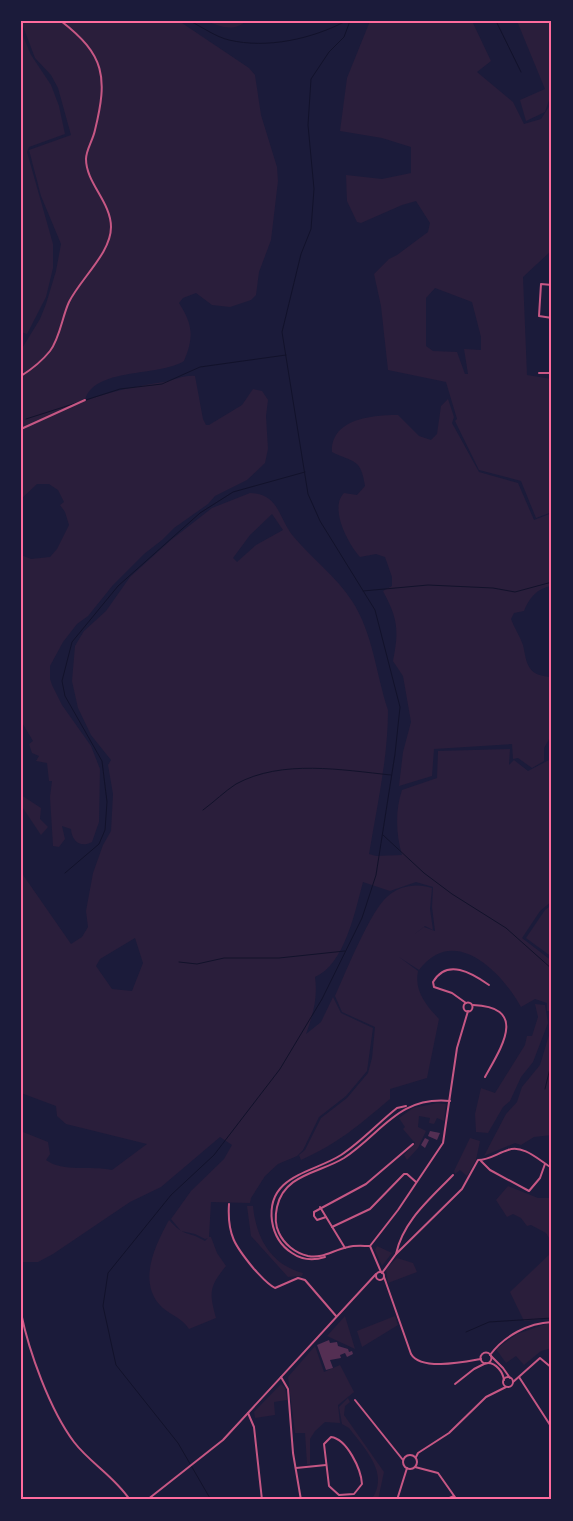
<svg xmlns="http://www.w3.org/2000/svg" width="573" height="1521" font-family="Rubik,sans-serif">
<rect width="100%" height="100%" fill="#1b1b3a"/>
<!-- green -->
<g fill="#2a1e3b" fill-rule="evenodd">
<path d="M21 21H179L249 68 255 75 261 115 277 167 278 181 271 240 259 272 256 295 251 300 230 307 212 305 196 293 183 298 179 303C193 325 194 337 184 361 159 377 92 367 85 401 111 391 137 386 164 382 175 380 183 375 195 376L203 419 206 425H209L242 405 253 389 262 391 268 400 266 416 268 449 265 463 247 480 215 496 208 504 174 528 162 540 144 554 113 585 88 616 77 624 63 642 50 666V679L52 685 62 705 91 746 100 769 99 822 92 842C81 848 72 842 71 829L62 826 65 839 59 847 53 846 50 797 52 781H49L47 763 36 761 39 756 32 753 29 744 33 741 21 721V555L31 559 50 557 57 549 69 525 65 512 60 505 64 502 58 490 49 484H37L21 499V350L40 319 46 304 56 271 61 244 41 196 29 150 71 135 58 88 51 75 35 58Z"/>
<path d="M207 21H246C234 32 220 27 207 21Z"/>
<path d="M370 21H472L491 61 477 72 513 102 524 124 541 119 552 102V250L523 277 527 375 552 379V512L536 518 521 481 479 470 455 421 457 419 446 382 388 370 381 306 374 274 389 259 397 255 428 232 430 223 416 201 402 205 361 223 357 222 347 201 346 175 382 179 411 173V147L382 138 340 131 347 78ZM435 288 472 302 481 337V350L464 349 468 374H465L457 352 433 351 426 346V298Z"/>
<polygon points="517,21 552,21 550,97 545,112 526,121 520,100 545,89"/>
<polygon points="21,31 31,55 51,85 59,106 65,134 29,147 27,152 53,244 53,268 46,297 27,334 21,332"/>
<path d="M448 399 454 417 452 423 479 472 518 483 534 520 552 513V586C537 588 529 598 524 611L514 613 511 619C514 628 520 636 523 645 527 664 527 676 552 677V734L544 748V761L532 768 518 758 513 759 512 744 434 749 432 776 399 786 403 752 411 722 403 676 393 661C399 630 398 619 383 591L392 586V577L385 557 376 554 360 557C348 544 329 508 344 493L357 495 365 486C361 458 354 463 332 452 331 418 374 415 398 415L419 436 431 440 437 434 441 406Z"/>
<path d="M250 493C279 494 278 517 293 536 312 559 336 576 352 601 373 633 376 674 388 710 388 758 377 806 369 854L376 856 402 855C396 835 395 810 402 790L437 778 438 751 510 749 509 765 514 760 528 771 549 760 552 763V901L540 911 522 938 552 961V1011H547V1003L535 999 521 1007C502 972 454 923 419 970L399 957 418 971C414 991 426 1005 439 1019L427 1078 390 1089V1099C359 1125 339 1143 301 1160L299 1155 305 1150 321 1118 347 1098 368 1073 372 1058 375 1027 342 1012 335 996C346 972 370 911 388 896 400 885 418 883 432 888L430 909 433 930 425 926 412 936 424 927 435 931 432 907 433 887 416 882 390 891 363 882C355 911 345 964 315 977 318 997 313 1015 306 1034L321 1022 333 997 341 1013 373 1028 367 1071 346 1096 319 1117 303 1150 297 1156 278 1164 265 1176 251 1198 250 1203 211 1202 209 1237H211L217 1253 226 1266C209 1287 209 1292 216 1318L189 1329C182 1317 167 1314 159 1304 138 1279 156 1244 169 1220 185 1238 187 1230 205 1241L208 1238 205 1239 195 1234 181 1231 171 1219 191 1191 224 1159 232 1145 220 1137 161 1187 130 1202 53 1254 38 1262H21V1127L23 1132 48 1142 50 1154 46 1160C64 1173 90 1165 112 1170L147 1144 66 1124 57 1116 56 1106 21 1093V872L71 944 82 937 88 927 86 911 93 873 103 845 111 831 113 794 108 765 111 760 91 735 78 708 72 681 75 646 84 631 106 611 130 577 171 540 212 508ZM272 514 283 530 256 545 237 562 233 558 250 535ZM135 938 143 963 132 991 112 989 96 966 100 959Z"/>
<polygon points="21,795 41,808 40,819 48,827 41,835 21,805"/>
<polygon points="552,905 552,957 526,938 545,910"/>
<polygon points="535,1004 545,1005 548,1023 533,1062 521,1077 510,1101 503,1107 488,1133 476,1132 475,1114 481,1088 495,1093 525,1045 527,1036 532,1036 538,1017"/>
<polygon points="552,1025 552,1135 534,1137 521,1145 515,1143 484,1156 506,1114 517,1102 522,1087 540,1065"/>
<polygon points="438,1103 446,1104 444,1121 437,1118 434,1124 429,1123 430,1118 419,1116 418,1127 426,1131 418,1148 407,1160 404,1155 415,1143 403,1129 405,1127 399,1118 413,1108"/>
<polygon points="470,1138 480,1141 476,1160 467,1176 460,1170 455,1174 454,1171"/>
<polygon points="508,1186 538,1198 552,1198 552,1243 546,1233 531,1225 527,1226 521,1218 513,1214 507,1217 496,1200"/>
<path d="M247 1206H253C256 1238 271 1265 303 1273L302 1276 288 1277 251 1236Z"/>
<polygon points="377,1246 392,1253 382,1266 375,1250"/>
<polygon points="552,1252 552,1318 524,1321 510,1292"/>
<polygon points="397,1258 413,1263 417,1272 388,1283 386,1269"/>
<polygon points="345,1316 355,1349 327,1336"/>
<polygon points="395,1316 398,1325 362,1347 357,1331"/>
<polygon points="546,1324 552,1324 552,1348 541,1351 524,1365 516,1356 506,1363 496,1349 517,1334"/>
<polygon points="315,1346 324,1372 340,1365 354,1392 338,1405 340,1423 325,1422 315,1431 310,1439 310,1464 307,1464 305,1433 295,1433 288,1377"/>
<polygon points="281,1384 285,1388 287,1400 274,1402 275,1415 255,1418 254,1412"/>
<path d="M348 1398 350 1402 345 1406 344 1415 384 1472 378 1500H371C391 1474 364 1448 349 1428L342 1424 339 1407Z"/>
</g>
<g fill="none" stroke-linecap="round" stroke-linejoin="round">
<!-- stream -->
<g stroke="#12122b" stroke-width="1">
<path d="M190 21C202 27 216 37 229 40 267 49 312 39 346 21"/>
<polyline points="496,21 521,72"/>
<polyline points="26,419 120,389 162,384 200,367 286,355"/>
<polyline points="363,591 428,585 493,588 515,592 552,582"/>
<path d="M203 810C214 802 225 791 236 784 282 759 342 770 391 775"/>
<polyline points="383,835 424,873 452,894 506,928 552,969"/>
<polyline points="65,873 99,844 105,830 107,802 102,761 65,696 62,681 72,642 118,586 200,513 233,492 305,472"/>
<polyline points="179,962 197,964 224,958 279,958 345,951"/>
<polyline points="545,1089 552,1060"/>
<polyline points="466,1332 489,1322 552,1318"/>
<polyline points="211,1500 178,1443 116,1365 103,1306 108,1273 171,1195 214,1155 280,1069 322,999 362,918 376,875 395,754 400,707 375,610 320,521 308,494 282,332 301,254 311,229 314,189 308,125 311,79 329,52 344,37 350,21"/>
</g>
</g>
<!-- building -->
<g fill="#542f53">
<polygon points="430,1131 440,1133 437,1140 428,1136"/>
<polygon points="425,1138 429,1140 425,1148 421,1145"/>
<polygon points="329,1340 330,1343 337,1342 338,1346 348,1349 349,1352 352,1351 353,1354 347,1357 345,1353 340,1355 341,1358 330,1360 333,1368 326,1370 317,1345"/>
</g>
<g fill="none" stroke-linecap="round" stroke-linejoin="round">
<!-- minor -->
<g stroke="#c65784" stroke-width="2">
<polyline points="552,285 541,284 539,316 552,318"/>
<polyline points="539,373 552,373"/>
<path d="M21 376C32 369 42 361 50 351 60 338 62 317 69 302 81 278 111 253 111 227 111 202 86 183 86 159 86 150 93 140 95 130 108 77 105 55 61 21"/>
<polyline points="21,429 85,400"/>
<circle cx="468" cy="1007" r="4.5"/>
<path d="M466 1003 452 993 434 987 433 982C447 958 472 973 489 985"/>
<path d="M473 1005C529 1007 501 1048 485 1077"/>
<polyline points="481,1161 490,1170 529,1191 540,1178 545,1164"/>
<path d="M229 1204C227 1235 235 1246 254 1269 261 1276 266 1283 275 1288L298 1278 305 1280 336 1316"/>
<polyline points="320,1207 345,1248"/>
<polyline points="326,1217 317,1220 314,1216 314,1212 366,1184 413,1144"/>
<polyline points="332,1227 370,1209 404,1174 407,1174 416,1182"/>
<path d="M370 1246C363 1246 355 1245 348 1247 333 1250 323 1259 308 1256 295 1253 284 1244 279 1233 275 1225 275 1216 277 1207 284 1174 320 1173 344 1158 382 1133 398 1096 450 1101"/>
<polyline points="370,1246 398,1210 443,1143 457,1048 468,1011"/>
<polyline points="370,1246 381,1272"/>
<path d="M396 1254C403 1221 430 1199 453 1175"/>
<path d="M325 1257C313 1261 302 1260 292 1253 281 1246 274 1234 272 1221 266 1175 313 1173 341 1155 361 1142 378 1123 397 1108L406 1106"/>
<path d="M382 1273 396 1254 462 1189 478 1160C489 1160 498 1153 508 1150 523 1144 540 1161 552 1168"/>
<path d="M21 1313C29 1352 50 1410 74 1442 90 1463 114 1476 130 1500"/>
<polyline points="491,1356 503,1368 510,1378"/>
<path d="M488 1363C496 1363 503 1372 504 1380"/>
<polyline points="281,1377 288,1389 293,1453 301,1500"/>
<polyline points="519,1377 552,1428"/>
<circle cx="508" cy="1382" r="5"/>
<polyline points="513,1382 540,1358 552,1368"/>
<polyline points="455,1384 474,1369 486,1363"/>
<polyline points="355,1400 403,1460"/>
<polyline points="248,1413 254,1427 262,1500"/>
<path d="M331 1437C347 1439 361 1469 362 1484L354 1494 339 1495 329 1486 324 1444Z"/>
<circle cx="410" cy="1462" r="7"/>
<polyline points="416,1457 418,1453 449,1433 486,1397 506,1387"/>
<polyline points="415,1467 438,1473 457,1500"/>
<polyline points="296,1468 326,1465"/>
<polyline points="397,1500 407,1468"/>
<polyline points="445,1500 454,1496"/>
</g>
<!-- tertiary -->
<g stroke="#c65784" stroke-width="2">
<circle cx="380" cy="1276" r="4"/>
<path d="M384 1277 411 1354C421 1371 464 1362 481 1359"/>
<circle cx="486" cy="1358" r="5.5"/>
<path d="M490 1355C504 1336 528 1323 552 1322"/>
<polyline points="147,1500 223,1440 376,1274"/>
</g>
</g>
<!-- border -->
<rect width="573" height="1521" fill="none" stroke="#1b1b3a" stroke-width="45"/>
<rect x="22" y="22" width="528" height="1476" fill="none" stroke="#ff6b9d" stroke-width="2"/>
</svg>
